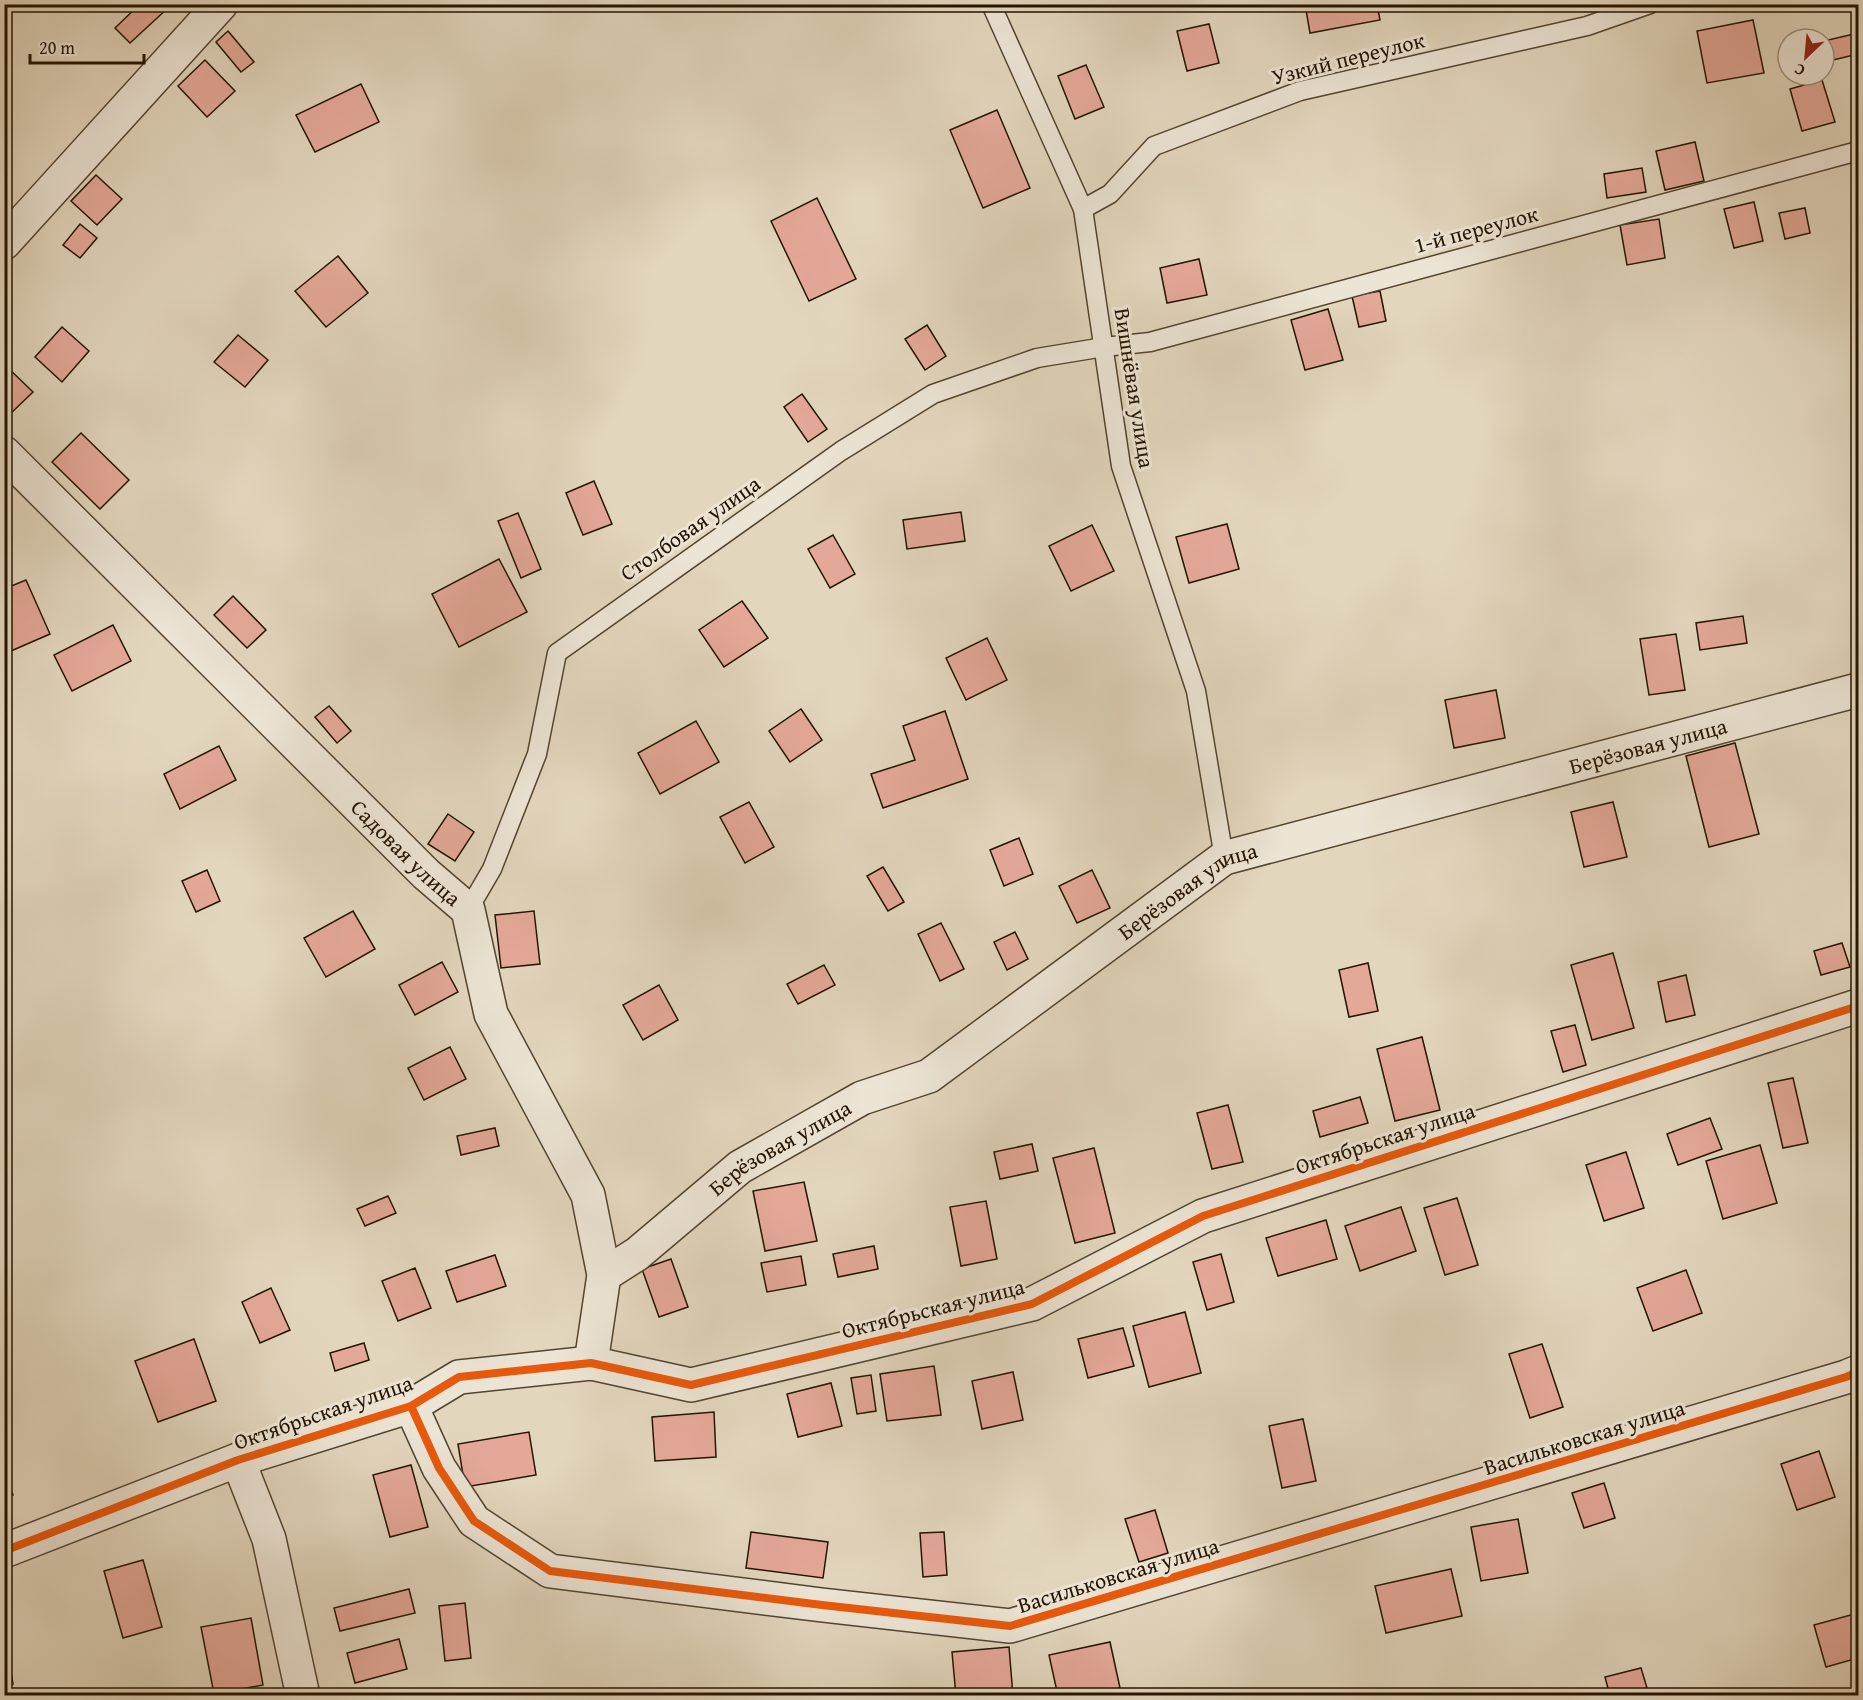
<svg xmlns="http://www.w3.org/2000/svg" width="1863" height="1700" font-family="'Gentium Book Plus',serif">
<rect width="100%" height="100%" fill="#e2d6bd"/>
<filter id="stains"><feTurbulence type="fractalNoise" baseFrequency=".00333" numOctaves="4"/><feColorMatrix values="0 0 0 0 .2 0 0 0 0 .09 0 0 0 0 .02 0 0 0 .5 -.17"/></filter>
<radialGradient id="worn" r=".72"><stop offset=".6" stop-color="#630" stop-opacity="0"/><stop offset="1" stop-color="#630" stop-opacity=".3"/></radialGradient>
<!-- building -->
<g fill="#e4a899" stroke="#241400" stroke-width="1.5">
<polygon points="140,4 166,4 169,7 130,43 115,28"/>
<polygon points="1305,4 1377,4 1380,20 1310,33"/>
<polygon points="1753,20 1764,73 1707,83 1697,31"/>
<polygon points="1209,24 1219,63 1187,71 1177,31"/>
<polygon points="228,31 254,62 241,72 216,42"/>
<polygon points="1858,33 1858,54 1829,61 1824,41"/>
<polygon points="205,60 235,91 207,117 178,86"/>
<polygon points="1086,65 1104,107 1075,119 1058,76"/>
<polygon points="1822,80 1835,122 1802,131 1790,89"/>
<polygon points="361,84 379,122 315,152 296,115"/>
<polygon points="997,110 1030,188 983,208 950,130"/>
<polygon points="1695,142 1704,181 1665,190 1656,151"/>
<polygon points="1642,168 1646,192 1607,198 1604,174"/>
<polygon points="96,175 122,199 97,225 71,201"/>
<polygon points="817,198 856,279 809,301 771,221"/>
<polygon points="1754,202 1763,241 1734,248 1724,209"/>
<polygon points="1805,208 1810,233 1785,239 1779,213"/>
<polygon points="1659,219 1665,258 1627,265 1620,225"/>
<polygon points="80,224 97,238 80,258 63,245"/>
<polygon points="338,256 368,293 326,327 295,291"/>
<polygon points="1199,259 1207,295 1167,303 1160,268"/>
<polygon points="1380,291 1386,321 1359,327 1352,296"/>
<polygon points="1328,309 1343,360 1305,370 1291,320"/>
<polygon points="927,325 946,356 925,370 905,339"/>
<polygon points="62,327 89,351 62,382 35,357"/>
<polygon points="238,335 268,360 245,387 214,362"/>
<polygon points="4,364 33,392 7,417 4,414"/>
<polygon points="802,394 827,429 808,442 784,407"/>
<polygon points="81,433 129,480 100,509 52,462"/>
<polygon points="594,481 612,524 583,535 566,493"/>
<polygon points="961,512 965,541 907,549 903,520"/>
<polygon points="518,513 541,569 521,578 498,521"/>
<polygon points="1227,524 1239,569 1189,583 1176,537"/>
<polygon points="1092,525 1114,571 1071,591 1049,546"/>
<polygon points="833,535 855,574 830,588 808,549"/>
<polygon points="499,559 527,612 459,647 432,594"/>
<polygon points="26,580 50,634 4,654 4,589"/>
<polygon points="233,596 266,630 247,648 214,615"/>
<polygon points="742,601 768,638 724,667 699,630"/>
<polygon points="1743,616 1747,643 1700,650 1696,623"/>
<polygon points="113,625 131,661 72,691 54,655"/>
<polygon points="1676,634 1685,690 1649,695 1640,639"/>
<polygon points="987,638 1007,680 966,700 946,658"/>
<polygon points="1496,690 1505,738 1454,748 1445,700"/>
<polygon points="329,706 351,731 337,743 315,717"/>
<polygon points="801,709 822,740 790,762 769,731"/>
<polygon points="945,711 968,779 883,808 871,774 915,760 903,726"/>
<polygon points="696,721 719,762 660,794 638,753"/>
<polygon points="1735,743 1759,834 1709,847 1686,756"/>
<polygon points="219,746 236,780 180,809 164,774"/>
<polygon points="749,802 774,847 745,863 720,817"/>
<polygon points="1613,802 1627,857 1584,867 1571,812"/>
<polygon points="448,814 474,832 455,861 428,844"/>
<polygon points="1019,838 1033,874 1004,886 990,850"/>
<polygon points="883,867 904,902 888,911 867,876"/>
<polygon points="207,870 220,901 196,912 182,881"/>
<polygon points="1092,870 1110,908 1077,923 1059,886"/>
<polygon points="353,911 375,949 326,977 304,938"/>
<polygon points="534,911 540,964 501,968 495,915"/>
<polygon points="941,923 964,969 940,981 918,934"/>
<polygon points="1015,932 1028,959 1007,970 994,942"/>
<polygon points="1842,943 1850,967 1821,975 1814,951"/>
<polygon points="1613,953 1634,1028 1592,1040 1571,965"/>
<polygon points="442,962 458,992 415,1015 399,985"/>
<polygon points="1368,963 1378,1011 1349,1017 1339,970"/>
<polygon points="824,965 835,985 798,1004 787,984"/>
<polygon points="1686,975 1695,1015 1666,1022 1658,982"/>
<polygon points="659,985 678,1020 643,1040 623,1005"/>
<polygon points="1575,1025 1586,1065 1563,1072 1551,1031"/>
<polygon points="1422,1037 1440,1110 1395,1121 1377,1049"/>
<polygon points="450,1047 466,1079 424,1100 408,1068"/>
<polygon points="1793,1078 1808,1143 1783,1148 1768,1083"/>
<polygon points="1360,1097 1368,1123 1320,1137 1313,1111"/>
<polygon points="1228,1105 1243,1162 1212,1169 1197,1113"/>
<polygon points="1710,1118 1722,1149 1678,1165 1667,1134"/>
<polygon points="495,1128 499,1146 461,1155 457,1136"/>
<polygon points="1032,1144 1038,1171 1000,1179 994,1152"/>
<polygon points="1760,1145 1777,1203 1723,1219 1706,1161"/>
<polygon points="1094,1148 1115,1233 1075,1243 1053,1158"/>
<polygon points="1626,1152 1644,1208 1604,1221 1586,1165"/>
<polygon points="804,1182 817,1241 765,1251 753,1191"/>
<polygon points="388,1196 396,1213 365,1226 357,1209"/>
<polygon points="1457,1198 1478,1265 1445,1275 1424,1208"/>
<polygon points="986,1201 997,1259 961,1266 950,1207"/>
<polygon points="1401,1207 1416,1251 1360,1271 1345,1226"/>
<polygon points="1326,1220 1337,1259 1278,1276 1266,1238"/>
<polygon points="874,1246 878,1269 838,1277 833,1254"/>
<polygon points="1221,1254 1234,1302 1207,1310 1193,1262"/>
<polygon points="495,1255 506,1286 457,1302 446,1271"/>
<polygon points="801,1256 806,1285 767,1292 761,1263"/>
<polygon points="671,1259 688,1307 659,1317 642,1269"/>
<polygon points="415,1268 431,1308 398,1321 382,1281"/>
<polygon points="1686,1270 1702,1313 1653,1331 1637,1288"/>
<polygon points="271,1288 290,1330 260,1343 242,1302"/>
<polygon points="1185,1312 1201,1373 1149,1387 1133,1326"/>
<polygon points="1123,1328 1134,1366 1088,1378 1078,1339"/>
<polygon points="194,1339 216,1401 158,1422 135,1361"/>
<polygon points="364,1343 369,1360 335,1371 330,1353"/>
<polygon points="1542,1344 1563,1407 1530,1418 1509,1354"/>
<polygon points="934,1366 941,1415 887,1421 880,1374"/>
<polygon points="1013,1372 1023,1420 982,1429 972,1381"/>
<polygon points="871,1375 876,1411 857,1414 851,1378"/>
<polygon points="831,1383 842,1426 798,1437 787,1394"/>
<polygon points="714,1412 716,1457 655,1461 652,1417"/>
<polygon points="1303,1419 1316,1481 1282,1488 1269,1426"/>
<polygon points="529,1432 536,1475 465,1487 458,1444"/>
<polygon points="1819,1451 1835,1497 1797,1510 1781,1464"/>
<polygon points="411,1465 428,1527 390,1537 373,1475"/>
<polygon points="4,1477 13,1495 4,1499"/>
<polygon points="1604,1483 1615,1518 1584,1528 1572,1493"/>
<polygon points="1155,1510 1168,1553 1139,1562 1125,1519"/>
<polygon points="1518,1519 1528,1573 1481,1581 1471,1527"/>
<polygon points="751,1532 828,1542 823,1578 746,1568"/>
<polygon points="944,1532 947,1575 923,1577 920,1533"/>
<polygon points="143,1560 162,1627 123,1638 104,1571"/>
<polygon points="1451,1569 1462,1616 1386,1633 1375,1586"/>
<polygon points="409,1589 415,1613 340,1631 334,1608"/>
<polygon points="465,1603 471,1658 445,1661 439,1606"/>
<polygon points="1858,1613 1858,1658 1826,1667 1814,1625"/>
<polygon points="251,1618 263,1685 214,1694 201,1627"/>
<polygon points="4,1626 13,1684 4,1685"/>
<polygon points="399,1639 407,1669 355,1683 347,1653"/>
<polygon points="1110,1642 1120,1688 1084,1696 1058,1696 1049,1655"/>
<polygon points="1009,1647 1013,1696 956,1696 952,1652"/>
<polygon points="1641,1668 1647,1688 1619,1696 1610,1696 1605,1677"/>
</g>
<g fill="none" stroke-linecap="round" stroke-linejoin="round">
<defs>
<g id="service">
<polyline points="991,4 1083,209 1121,466 1196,691 1224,858"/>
<polyline points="1083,209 1110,194 1154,146 1300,91 1587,26 1650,4"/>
<polyline points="468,910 492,869 537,754 557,653 841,451 933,394 1037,358 1104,347 1150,342 1858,151"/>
</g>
<g id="minor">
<polyline points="4,243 221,4"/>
<path id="s1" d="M4 453 426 874 468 910 491 1014 588 1195 604 1275 591 1363"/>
<path id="s2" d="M604 1275 637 1254 740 1167 862 1098 929 1076 1224 858 1858 690"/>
<polyline points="411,1406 439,1468 474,1521 550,1571 822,1605 1010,1626 1846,1377 1858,1372"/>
<polyline points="238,1460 269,1539 303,1696"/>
<polyline points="4,1551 238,1460 411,1406 459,1377 591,1363 691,1385 1032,1304 1203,1216 1858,1006"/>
</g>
</defs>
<!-- service casing -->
<use href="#service" stroke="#54442f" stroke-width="21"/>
<!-- minor casing -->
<use href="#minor" stroke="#54442f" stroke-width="36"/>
<!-- service -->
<use href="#service" stroke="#ece4d4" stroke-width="18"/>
<!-- minor -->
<use href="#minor" stroke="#ece4d4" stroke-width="33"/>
<defs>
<g id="cycleway">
<polyline points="411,1406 439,1468 474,1521 550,1571 822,1605 1010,1626 1846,1377 1858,1372"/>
<polyline points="4,1551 238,1460 411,1406 459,1377 591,1363 691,1385 1032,1304 1203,1216 1858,1006"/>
</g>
</defs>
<!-- cycleway casing -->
<use href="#cycleway" stroke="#ece4d4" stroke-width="11"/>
<!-- cycleway -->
<use href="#cycleway" stroke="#e8590c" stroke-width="8"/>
</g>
<g text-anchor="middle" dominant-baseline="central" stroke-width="6" stroke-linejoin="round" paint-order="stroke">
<!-- street labels -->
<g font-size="22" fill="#241400" stroke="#ece4d4">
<text transform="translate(1348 58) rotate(-14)">Узкий переулок</text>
<text transform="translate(1476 229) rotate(-15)">1-й переулок</text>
<text transform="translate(1135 388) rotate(81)">Вишнёвая улица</text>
<text transform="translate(690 528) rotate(-35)">Столбовая улица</text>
<text stroke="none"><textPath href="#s2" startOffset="1190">Берёзовая улица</textPath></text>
<text stroke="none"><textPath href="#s1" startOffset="567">Садовая улица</textPath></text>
<text stroke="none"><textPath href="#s2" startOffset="704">Берёзовая улица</textPath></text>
<text transform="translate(1385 1138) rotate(-18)">Октябрьская улица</text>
<text stroke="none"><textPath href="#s2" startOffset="218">Берёзовая улица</textPath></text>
<text transform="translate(933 1308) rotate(-14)">Октябрьская улица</text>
<text transform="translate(323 1412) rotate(-19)">Октябрьская улица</text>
<text transform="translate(1584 1437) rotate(-17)">Васильковская улица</text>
<text transform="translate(1118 1575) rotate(-17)">Васильковская улица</text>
</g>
</g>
<!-- margin -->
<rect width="1863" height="1700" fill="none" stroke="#e2d6bd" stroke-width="24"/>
<rect x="6" y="6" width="1851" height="1688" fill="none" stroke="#241400" stroke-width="3"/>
<rect x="12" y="12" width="1839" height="1676" fill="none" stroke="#241400" stroke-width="1.5"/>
<!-- north arrow -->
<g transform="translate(1806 57) rotate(206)"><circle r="28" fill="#ece4d4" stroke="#9c917f" stroke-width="1.5"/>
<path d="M0-4.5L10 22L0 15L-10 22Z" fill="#8f2418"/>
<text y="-9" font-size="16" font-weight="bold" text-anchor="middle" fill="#241400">С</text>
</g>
<!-- scale -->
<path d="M30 54v9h114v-9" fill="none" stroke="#241400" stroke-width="3"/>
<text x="39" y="54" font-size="18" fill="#241400" stroke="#ece4d4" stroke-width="4.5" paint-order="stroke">20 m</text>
<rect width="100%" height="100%" filter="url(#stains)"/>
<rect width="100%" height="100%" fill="url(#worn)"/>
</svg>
